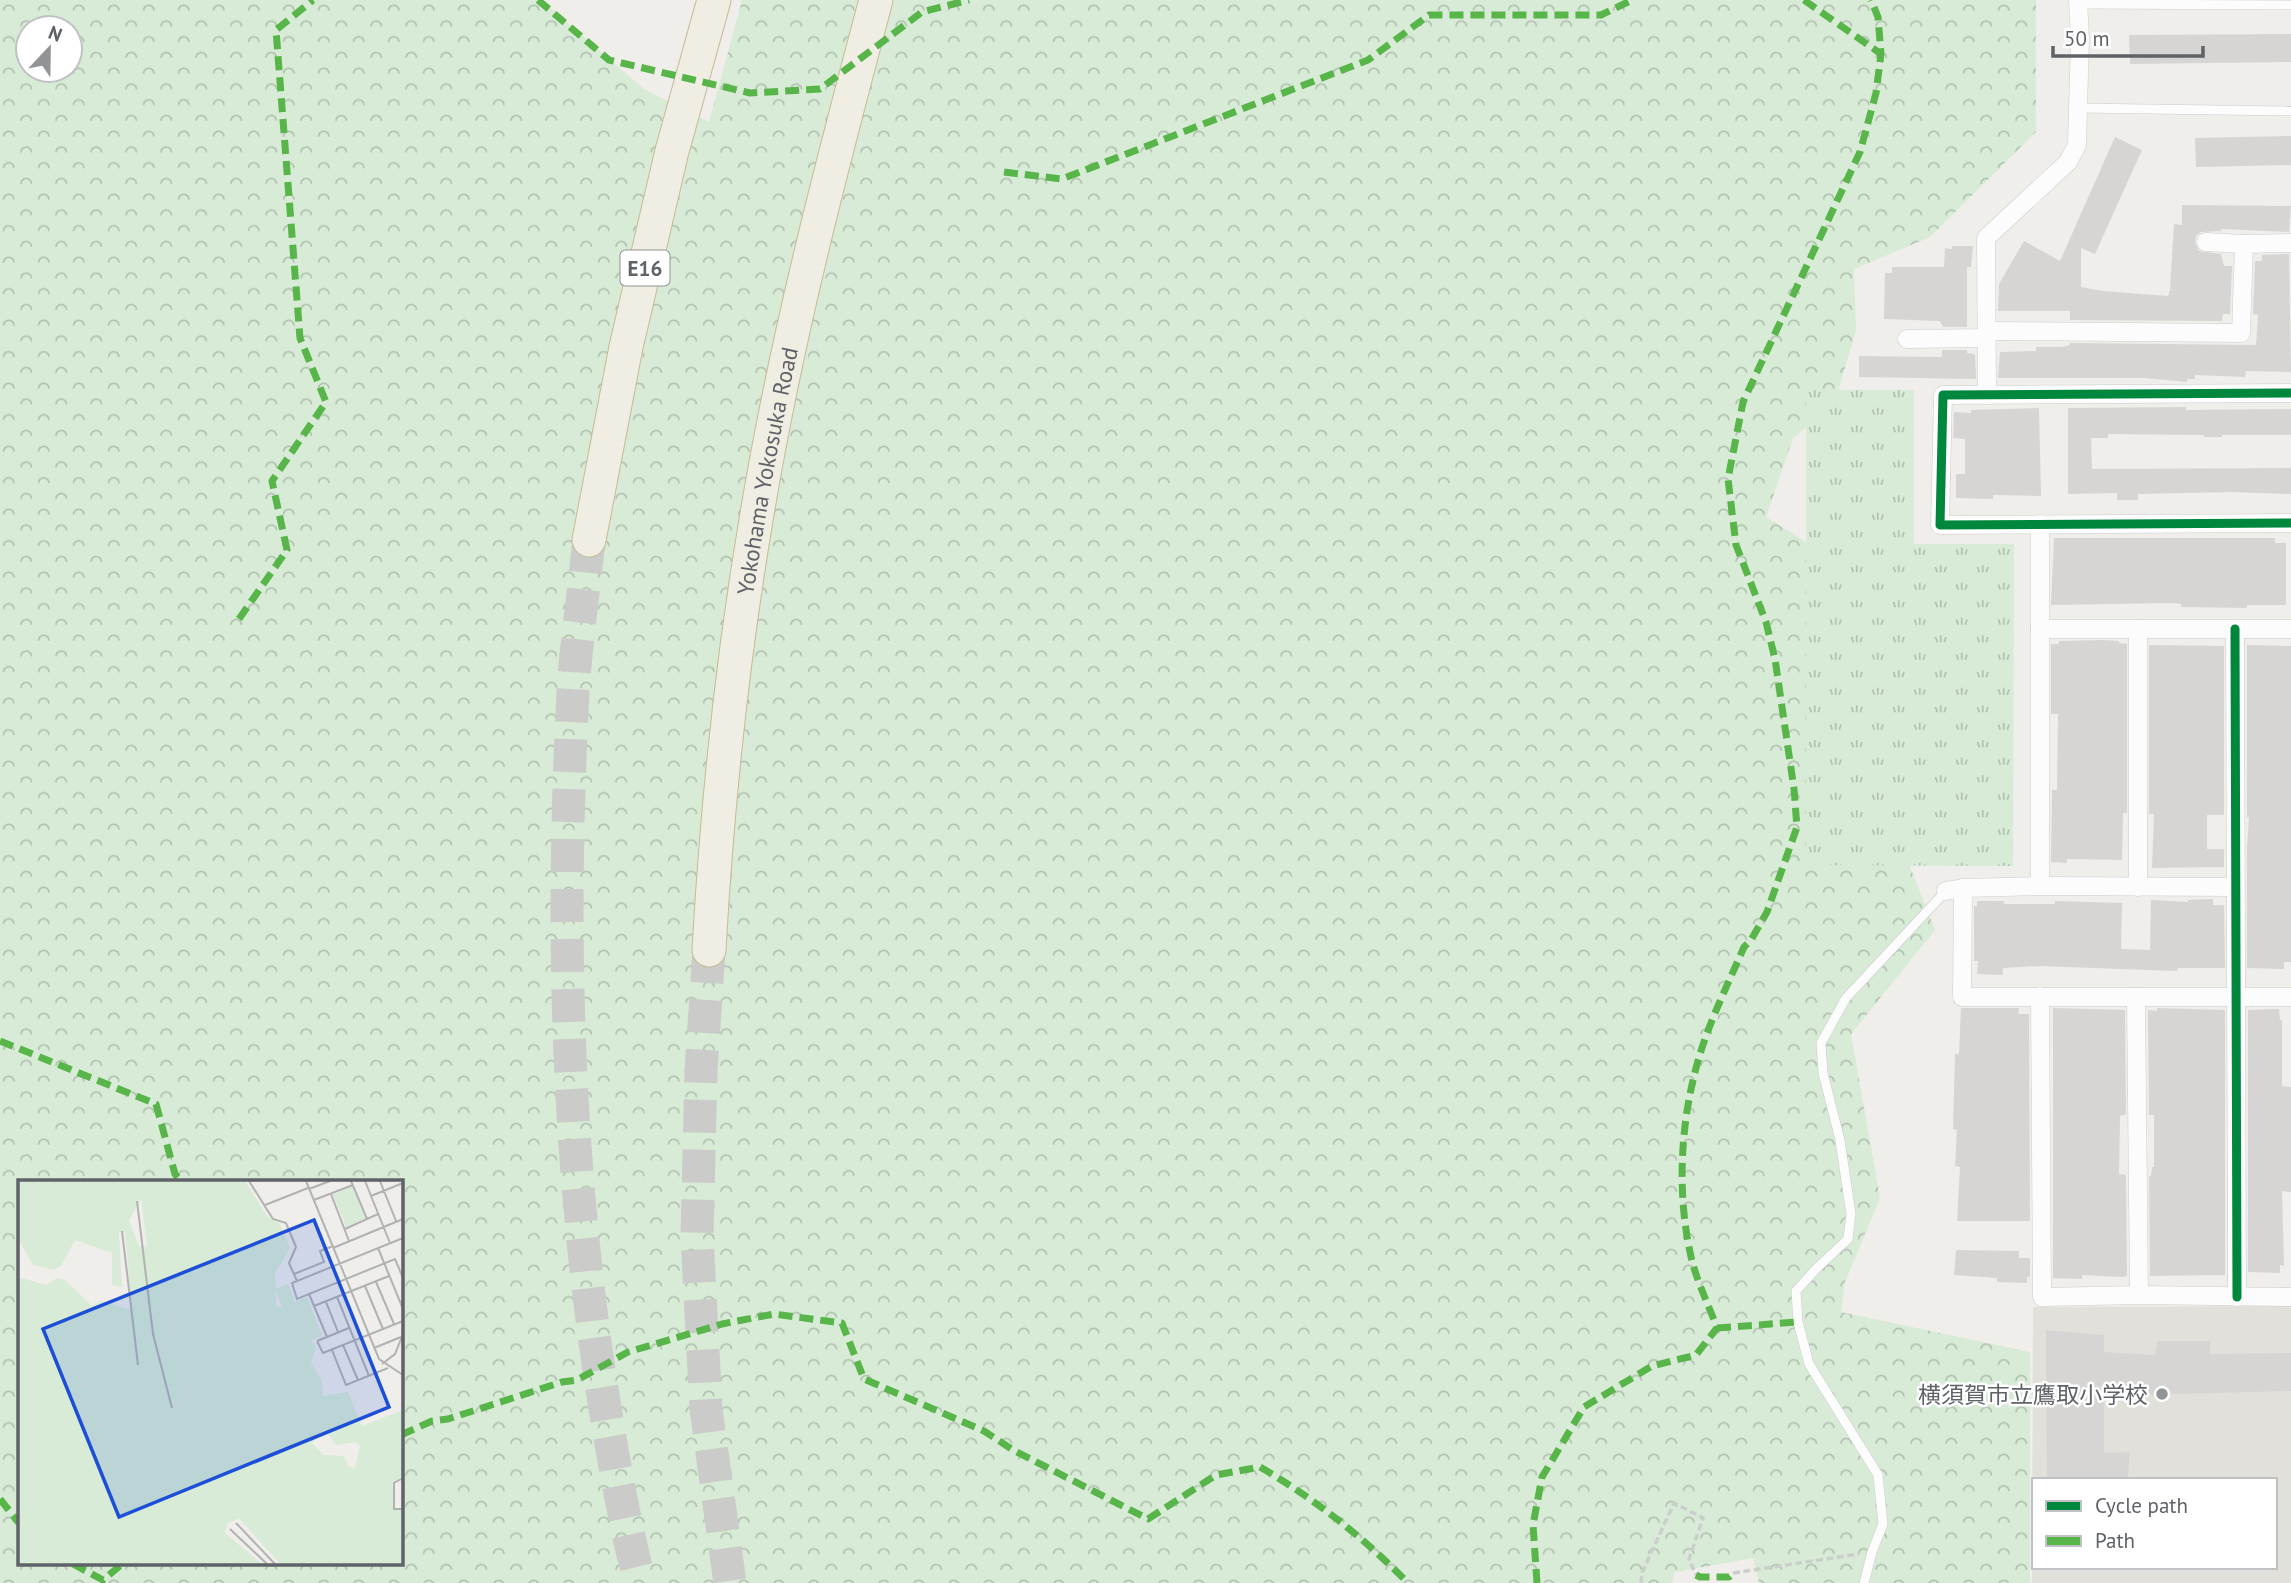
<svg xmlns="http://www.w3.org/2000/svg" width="2291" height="1583" font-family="'PT Sans','Noto Sans JP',sans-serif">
<defs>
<pattern id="forest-crowns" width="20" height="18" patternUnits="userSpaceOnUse" patternTransform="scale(1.75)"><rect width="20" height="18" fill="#d8ebd6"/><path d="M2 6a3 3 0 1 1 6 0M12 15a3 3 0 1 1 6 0" fill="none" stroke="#b2c2b1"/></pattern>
<pattern id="park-tufts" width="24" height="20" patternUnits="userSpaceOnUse" patternTransform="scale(1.75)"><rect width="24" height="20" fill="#d8ebd6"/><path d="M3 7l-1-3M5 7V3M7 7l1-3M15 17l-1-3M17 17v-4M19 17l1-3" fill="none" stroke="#b2c2b1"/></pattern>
</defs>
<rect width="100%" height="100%" fill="#efeeea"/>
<!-- education -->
<path fill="#e2e0da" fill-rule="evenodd" d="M2291 1306V1583H2032L2033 1307ZM2034 1480H2275V1567H2034Z"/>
<!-- forest -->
<path fill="url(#forest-crowns)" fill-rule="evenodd" d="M0 0H541L644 89 709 122 742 0H2036V132L1930 237 1854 269 1856 330 1834 405 1793 438 1766 517 1827 555 1893 824 1935 930 1851 1034 1880 1198 1845 1282 1841 1312 2030 1352V1583H1759L1753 1558 1675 1572 1672 1583H0ZM28 28H70V70H28ZM19 1182H401V1564H19Z"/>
<!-- park -->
<polygon fill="url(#park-tufts)" points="1806,390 1914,390 1914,544 2014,544 2013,866 1806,865"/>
<!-- building -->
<g fill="#d6d5d3">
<polygon points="2291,34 2291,62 2130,64 2129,35"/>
<polygon points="2291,136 2291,165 2196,167 2195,138"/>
<polygon points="2115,137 2142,150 2095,254 2081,248 2081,287 2103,291 2168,296 2170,290 2173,290 2170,289 2174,224 2182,225 2182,205 2291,206 2289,232 2221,229 2221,231 2201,232 2196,236 2195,242 2199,251 2221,254 2224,266 2232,266 2230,314 2223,314 2222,321 2070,320 2070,311 1998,311 1999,284 2024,241 2060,261"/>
<polygon points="1952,246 1973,246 1971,267 1967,267 1967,327 1943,327 1940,321 1884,319 1885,273 1892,273 1892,267 1944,267 1945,248 1952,249"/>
<polygon points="2289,254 2291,372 2246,371 2245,377 2195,375 2195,379 2187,379 2187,382 2145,378 1998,378 2000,352 2036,351 2036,347 2062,347 2070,345 2070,343 2256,345 2258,315 2253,314 2255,261 2262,261 2262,255"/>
<polygon points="1942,350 1967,350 1967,353 1975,354 1976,379 1859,377 1859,356 1942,357"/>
<polygon points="2186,407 2186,410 2291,409 2291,435 2222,435 2222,437 2204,437 2204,435 2108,434 2108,438 2091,438 2092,469 2291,468 2291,494 2232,492 2138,494 2138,500 2117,500 2117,493 2068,494 2068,408"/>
<polygon points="2039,408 2041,496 1993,495 1993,499 1956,498 1956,474 1965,474 1965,439 1953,438 1954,412 1971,413 1971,410"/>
<polygon points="2054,538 2275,538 2275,543 2286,543 2286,605 2247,605 2247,608 2181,607 2181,604 2174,603 2051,605"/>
<polygon points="2103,640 2119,641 2119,643 2127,644 2127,813 2123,813 2122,860 2067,859 2067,863 2051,862 2052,790 2057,790 2058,714 2051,714 2051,644 2059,644 2059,641"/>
<polygon points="2149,645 2224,646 2224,815 2207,815 2207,849 2224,849 2224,867 2152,868 2154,814 2149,814"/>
<polygon points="2247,645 2291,646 2291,962 2284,962 2284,969 2247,968 2247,849 2249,817 2247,817"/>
<polygon points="2213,899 2213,905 2224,905 2225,968 2178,968 2177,971 2040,966 2003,968 2003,975 1977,974 1978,961 1974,961 1974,906 1977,906 1977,901 2004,901 2004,904 2055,904 2055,901 2122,903 2121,949 2150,950 2151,900 2188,902 2188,900"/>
<polygon points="1961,1008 2019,1008 2018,1014 2029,1014 2030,1221 1957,1221 1960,1167 1955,1166 1957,1130 1953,1129 1955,1054 1959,1054"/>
<polygon points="2053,1008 2125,1010 2126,1114 2120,1116 2119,1174 2126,1175 2127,1276 2123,1277 2082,1275 2082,1279 2053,1278"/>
<polygon points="2157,1008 2225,1010 2225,1275 2150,1276 2149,1176 2151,1176 2152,1167 2154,1167 2154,1115 2149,1115 2148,1010 2157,1011"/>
<polygon points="2279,1009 2280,1020 2282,1020 2282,1086 2291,1087 2291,1192 2282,1191 2284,1266 2280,1265 2280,1273 2248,1272 2248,1010"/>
<polygon points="1956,1250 2019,1251 2019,1258 2030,1258 2030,1277 2027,1277 2027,1283 1997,1282 1997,1278 1954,1275"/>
<polygon points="2046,1330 2104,1335 2104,1352 2155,1355 2158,1341 2210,1341 2210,1354 2291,1353 2291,1391 2104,1396 2104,1453 2129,1452 2128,1480 2047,1480"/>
</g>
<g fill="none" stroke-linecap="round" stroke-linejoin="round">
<!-- highway-tunnel -->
<g stroke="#cbcbca" stroke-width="33" stroke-dasharray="33 17" stroke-linecap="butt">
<path d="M589 540C584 590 576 642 573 693 561 918 566 1146 599 1370 610 1441 622 1513 640 1583"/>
<polyline points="709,950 701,1071 697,1236 706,1409 730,1583"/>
</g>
<defs>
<g id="lane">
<polyline points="2078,4 2291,5"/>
<polyline points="2078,108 2291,111"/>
<polyline points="1864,1583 1872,1552 1883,1524 1878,1475 1809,1364 1798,1322 1796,1291 1818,1267 1848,1239 1851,1214 1840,1140 1823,1073 1821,1043 1846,998 1946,891"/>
</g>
<g id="street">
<polyline points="2206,242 2244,244"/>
<polyline points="1987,331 2241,333 2244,244 2291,243"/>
<polyline points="1907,339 1987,338"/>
<polyline points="2291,393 1943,395 1940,525 2291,523"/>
<polyline points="1987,395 1986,238 2068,162 2077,145 2080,39 2078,0"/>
<polyline points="2040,524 2040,886"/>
<polyline points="2040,629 2291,629"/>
<polyline points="2235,629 2237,1297"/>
<polyline points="2138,887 2138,629"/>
<polyline points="1963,888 1962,997 2291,997"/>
<polyline points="1946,891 1963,888 2040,886 2235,887"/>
<polyline points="2040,996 2042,1297 2139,1295 2291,1297"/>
<polyline points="2136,997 2139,1295"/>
</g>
<g id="highway">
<polyline points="589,540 626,347 672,151 714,0"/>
<path id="s1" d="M709 950C717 806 732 662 756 520 785 344 830 172 876 0"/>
</g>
</defs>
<!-- lane casing -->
<use href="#lane" stroke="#cbcccc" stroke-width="10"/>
<!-- street casing -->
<use href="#street" stroke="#cbcccc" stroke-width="19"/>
<!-- highway casing -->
<use href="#highway" stroke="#c8b996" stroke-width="35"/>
<!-- path -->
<g stroke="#cacfcc" stroke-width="3.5" stroke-dasharray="7 3.5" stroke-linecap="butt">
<polyline points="1733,1573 1859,1554"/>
<polyline points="1641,1583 1642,1573 1674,1503 1703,1518 1689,1559 1696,1575"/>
</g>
<!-- lane -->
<use href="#lane" stroke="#fdfcfc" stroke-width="9"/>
<!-- street -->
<use href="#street" stroke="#fdfcfc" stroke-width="18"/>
<!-- highway -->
<use href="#highway" stroke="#f0ede3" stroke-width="33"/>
<!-- quiet -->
<g stroke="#58b549" stroke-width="7" stroke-dasharray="14 7" stroke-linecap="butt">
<polyline points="538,0 609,60 750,93 820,89 922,12 969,0"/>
<polyline points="1804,0 1881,54"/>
<polyline points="1004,172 1062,179 1368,60 1429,15 1601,15 1632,0"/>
<polyline points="239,619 287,550 272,481 326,402 300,338 276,30 313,0"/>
<polyline points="0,1041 156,1104 175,1174 182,1182"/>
<polyline points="1717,1328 1798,1322"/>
<path d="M401 1435 432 1421 448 1419 562 1382 577 1380 628 1352 722 1324 774 1314 842 1323 864 1379 984 1431 1013 1450 1148 1519 1216 1475 1260 1467C1315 1499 1364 1538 1408 1583"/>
<polyline points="0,1499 19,1523"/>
<polyline points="73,1564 103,1580 122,1564"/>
<polyline points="1696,1575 1700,1577 1729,1577 1733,1573"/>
<path d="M1537 1583 1533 1525 1542 1477 1584 1407 1652 1366 1696 1355 1717 1328C1708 1303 1695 1278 1690 1252 1675 1182 1682 1103 1706 1036 1717 1006 1731 977 1744 947L1751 940 1767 912 1797 827 1794 789 1775 659 1766 622 1736 545 1728 479 1743 402 1860 152 1876 93 1881 54 1878 17 1871 0"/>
</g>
<defs>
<g id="cycleway">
<polyline points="2291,393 1943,395 1940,525 2291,523"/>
<polyline points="2235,629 2237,1297"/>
</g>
</defs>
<!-- cycleway casing -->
<use href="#cycleway" stroke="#fff" stroke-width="13"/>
<!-- cycleway -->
<use href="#cycleway" stroke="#00873e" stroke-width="9"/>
</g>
<!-- markers -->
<circle fill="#919496" stroke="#fff" stroke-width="2.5" cx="2162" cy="1394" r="7"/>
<g text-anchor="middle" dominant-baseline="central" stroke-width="5" stroke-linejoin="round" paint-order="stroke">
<!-- shield labels -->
<rect fill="#fff" stroke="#8f9295" stroke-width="2" x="620.5" y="250.5" width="49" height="35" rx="5"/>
<g font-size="21" font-weight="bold" fill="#5f6368">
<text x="645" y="268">E16</text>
</g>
<!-- street labels -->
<g font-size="23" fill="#5f6368" stroke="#fff">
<text stroke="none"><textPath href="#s1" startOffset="483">Yokohama Yokosuka Road</textPath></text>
</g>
<!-- poi labels -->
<g font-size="23" fill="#5f6368" stroke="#fff" text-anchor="end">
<text x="2148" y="1394">横須賀市立鷹取小学校</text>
</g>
</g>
<!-- overview -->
<g transform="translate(18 1180)">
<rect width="385" height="385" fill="#efeeea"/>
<path d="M0 1H227L249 36 262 44 272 68 257 93 258 126 267 128 298 167 293 183 304 201 305 216 330 212 344 246 385 230V295L358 320 373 365 385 358V384H262L221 338 209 344 207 353 244 384H0V97L28 105 39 98 47 100 74 126 83 121 114 130 107 52H101L104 107 94 105V73L57 60 43 86 36 90 15 85 0 58ZM123 19 129 66H121L111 41ZM307 250 318 265 338 262 342 266 337 288 331 287 326 276 305 275 294 263Z" fill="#d8ebd6" fill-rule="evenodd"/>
<path d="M334 6 347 38 328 47 315 15ZM270 104 277 122 289 117 304 156 280 165 257 109ZM371 306H375V330H385V361L373 364 357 328V319Z" fill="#d8ebd6"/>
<path fill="none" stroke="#b1b2b2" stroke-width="2" d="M231 1 255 39 268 43 278 67 271 83 279 101M288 1 361 179 385 195M333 1 349 39M347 1 372 63M362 1 378 41M291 9 312 1M313 14 331 61M353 16 385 3M296 20 335 5M119 21 135 154 154 228M247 25 290 8M327 49 360 34M104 51 120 185M385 58 274 103 279 119 377 79 385 98M315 68 385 39M360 68 385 129M276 94 306 82 302 71 315 66M358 102 376 144M347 106 365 149M291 114 309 157M319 117 351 196M308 122 320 152M296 126 371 96M299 161 305 173 385 141M299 161 331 148M325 165 340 200M356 168 383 157M314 170 328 205 370 188M364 184 377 174 385 154M385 298 376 303V329H385M218 343 257 384M212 349 249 384"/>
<path fill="#1d4ed8" fill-opacity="0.15" stroke="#1d4ed8" stroke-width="3.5" d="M296 40 371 227 101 337 25 149Z"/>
<rect width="385" height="385" fill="none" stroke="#5f6368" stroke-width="3.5"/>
</g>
<!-- legend -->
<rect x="2032" y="1478" width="245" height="91" fill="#ffffff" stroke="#bfc1c3" stroke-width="2"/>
<rect x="2046" y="1501" width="35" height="10" fill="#00873e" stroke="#bfc1c3" stroke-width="2"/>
<text x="2095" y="1513" font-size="21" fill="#5f6368">Cycle path</text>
<rect x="2046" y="1536" width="35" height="10" fill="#58b549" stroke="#bfc1c3" stroke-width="2"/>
<text x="2095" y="1548" font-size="21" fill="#5f6368">Path</text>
<!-- north arrow -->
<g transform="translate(49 49) rotate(22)"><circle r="33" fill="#ffffff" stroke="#bfc1c3" stroke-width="2"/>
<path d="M0-5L12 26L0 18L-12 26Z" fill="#919496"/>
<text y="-10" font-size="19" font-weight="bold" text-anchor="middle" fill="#5f6368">N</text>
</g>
<!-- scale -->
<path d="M2053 46v10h150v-10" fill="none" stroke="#5f6368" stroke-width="3.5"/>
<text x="2064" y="46" font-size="21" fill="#5f6368" stroke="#ffffff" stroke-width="5" paint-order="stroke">50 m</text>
</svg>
